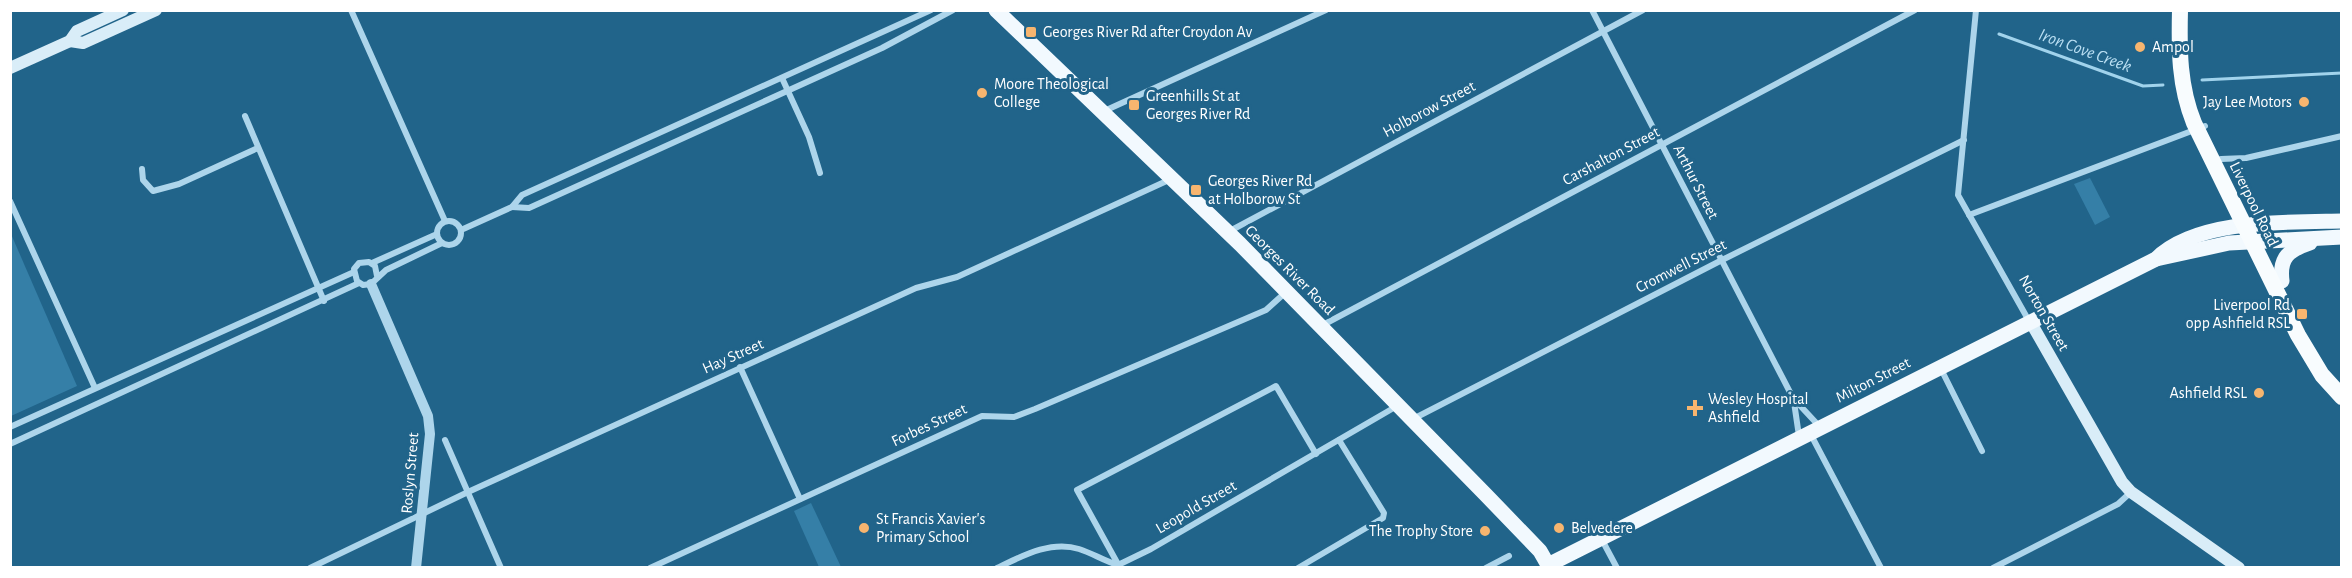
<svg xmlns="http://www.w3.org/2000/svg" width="2352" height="578" font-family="'Alegreya Sans',sans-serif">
<rect width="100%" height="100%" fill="#21648a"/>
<!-- green -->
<g fill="#357fa7">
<polygon points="2090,178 2110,217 2095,225 2074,184"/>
<polygon points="11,234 77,386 11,416 10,416"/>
<polygon points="811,503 841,567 819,567 794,511"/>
</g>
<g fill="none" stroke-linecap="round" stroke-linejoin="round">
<!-- stream -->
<g stroke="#a1d3ec" stroke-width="3">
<polyline points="1999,34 2143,86 2163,85"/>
<polyline points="2202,80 2342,73"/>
</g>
<!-- minor -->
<g stroke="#add5eb" stroke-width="6">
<polyline points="351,10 445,221"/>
<polyline points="1592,10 1793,398 1820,427"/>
<polyline points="1976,10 1958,195 2029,321"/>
<polyline points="782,78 809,137 820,173"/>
<polyline points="1102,112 1326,10"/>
<polyline points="245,116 324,301"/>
<polyline points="2221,159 2246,158 2342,136"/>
<polyline points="142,169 143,180 153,191 179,184 258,148"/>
<polyline points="10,201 95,388"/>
<polyline points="512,207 529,208 882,48 953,10"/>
<polyline points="1969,215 2205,126"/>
<circle cx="449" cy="233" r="12"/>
<polyline points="461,230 512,207 522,195 931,10"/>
<polyline points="1228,232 1643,10"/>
<polyline points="372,263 437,234"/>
<polyline points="377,276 375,266 369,262 359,263 354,269 357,281 363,285 371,284 386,270 442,243"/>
<polyline points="1321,326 1915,10"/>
<polyline points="740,367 800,499"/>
<polyline points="1940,367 1982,451"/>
<polyline points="1794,402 1799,436"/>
<polyline points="1413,419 1722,260 1964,140"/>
<polyline points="10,427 354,272"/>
<polyline points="1810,433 1881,568"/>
<polyline points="445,440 501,568"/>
<polyline points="10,444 359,283"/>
<polyline points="1601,538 1617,568"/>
<polyline points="1119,566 1077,490 1276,386 1316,454"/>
<polyline points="310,568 468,492 916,288 957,277 1171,179"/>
<polyline points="650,568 982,416 1014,417 1035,409 1266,310 1286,292"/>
<path d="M997 568C1022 556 1051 540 1079 549 1092 553 1104 561 1118 565L1151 549 1397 406"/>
<polyline points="1298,568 1383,518 1384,513 1339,440"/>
<polyline points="1486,568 1509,556"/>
<polyline points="1993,568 2118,504 2131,492"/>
</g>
<!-- tertiary -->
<polyline stroke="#add5eb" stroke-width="10" points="371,284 428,416 430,434 416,568"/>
<!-- secondary -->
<g stroke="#d9edf8" stroke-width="12">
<polyline points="70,41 83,43 156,10"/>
<polyline points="10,68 70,41 77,31 123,10"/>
<polyline points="2030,321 2122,482 2131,492 2239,568"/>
</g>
<!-- primary -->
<g stroke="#f2f9fe" stroke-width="15">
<path d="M996 10 1240 244 1486 495 1540 551 1548 565 2156 259C2196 219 2287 222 2342 221"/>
<polyline points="2156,259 2229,243 2342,237"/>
<path d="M2282 281C2279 257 2289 250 2310 243"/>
</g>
<!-- trunk -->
<path stroke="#f8fcfe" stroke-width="16" d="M2180 10C2179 50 2179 86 2194 123L2298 335 2322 375 2342 397"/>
</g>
<!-- markers -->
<g fill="#f7b56f" stroke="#21648a" stroke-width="2">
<rect x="1025" y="26" width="12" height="12" rx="3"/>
<circle cx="2140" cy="47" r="6"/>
<circle cx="982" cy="93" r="6"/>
<circle cx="2304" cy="102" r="6"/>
<rect x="1128" y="99" width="12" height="12" rx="3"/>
<rect x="1190" y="184" width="12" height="12" rx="3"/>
<rect x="2296" y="308" width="12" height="12" rx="3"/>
<circle cx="2259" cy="393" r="6"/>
<path d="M1692 399h6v6h6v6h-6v6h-6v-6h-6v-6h6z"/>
<circle cx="864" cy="528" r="6"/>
<circle cx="1559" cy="528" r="6"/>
<circle cx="1485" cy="531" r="6"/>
</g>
<g text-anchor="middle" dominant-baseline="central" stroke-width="6" stroke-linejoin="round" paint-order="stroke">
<!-- poi labels -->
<g font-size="16" fill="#fff" stroke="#21648a" text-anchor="start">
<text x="1043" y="32">Georges River Rd after Croydon Av</text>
<text x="2152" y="47">Ampol</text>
<text x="994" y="84">Moore Theological<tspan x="994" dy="18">College</tspan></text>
<text x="1146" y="96">Greenhills St at<tspan x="1146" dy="18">Georges River Rd</tspan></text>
<text x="2292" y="102" text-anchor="end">Jay Lee Motors</text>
<text x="1208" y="181">Georges River Rd<tspan x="1208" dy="18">at Holborow St</tspan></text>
<text x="2290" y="305" text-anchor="end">Liverpool Rd<tspan x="2290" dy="18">opp Ashfield RSL</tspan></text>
<text x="2247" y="393" text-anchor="end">Ashfield RSL</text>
<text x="1708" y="399">Wesley Hospital<tspan x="1708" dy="18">Ashfield</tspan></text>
<text x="876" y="519">St Francis Xavier's<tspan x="876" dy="18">Primary School</tspan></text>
<text x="1571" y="528">Belvedere</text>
<text x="1473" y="531" text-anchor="end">The Trophy Store</text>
</g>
<!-- street labels -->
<g font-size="16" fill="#fff" stroke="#21648a">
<text transform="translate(1429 109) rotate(-28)">Holborow Street</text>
<text transform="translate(1611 156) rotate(-28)">Carshalton Street</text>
<text transform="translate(1696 182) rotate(63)">Arthur Street</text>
<text transform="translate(2254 204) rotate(64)">Liverpool Road</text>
<text transform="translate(1681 266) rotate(-27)">Cromwell Street</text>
<text transform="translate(1290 270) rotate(45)">Georges River Road</text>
<text transform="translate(2044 313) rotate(60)">Norton Street</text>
<text transform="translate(733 356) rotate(-24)">Hay Street</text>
<text transform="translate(1873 380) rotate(-27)">Milton Street</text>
<text transform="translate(929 425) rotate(-25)">Forbes Street</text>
<text transform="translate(410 473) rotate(-85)">Roslyn Street</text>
<text transform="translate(1196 507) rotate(-30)">Leopold Street</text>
</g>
<!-- water labels -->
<g font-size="18" font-style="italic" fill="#b9def2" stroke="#21648a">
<text transform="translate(2085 51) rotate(20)">Iron Cove Creek</text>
</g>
</g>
<!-- border -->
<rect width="2352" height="578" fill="none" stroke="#ffffff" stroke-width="24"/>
</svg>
